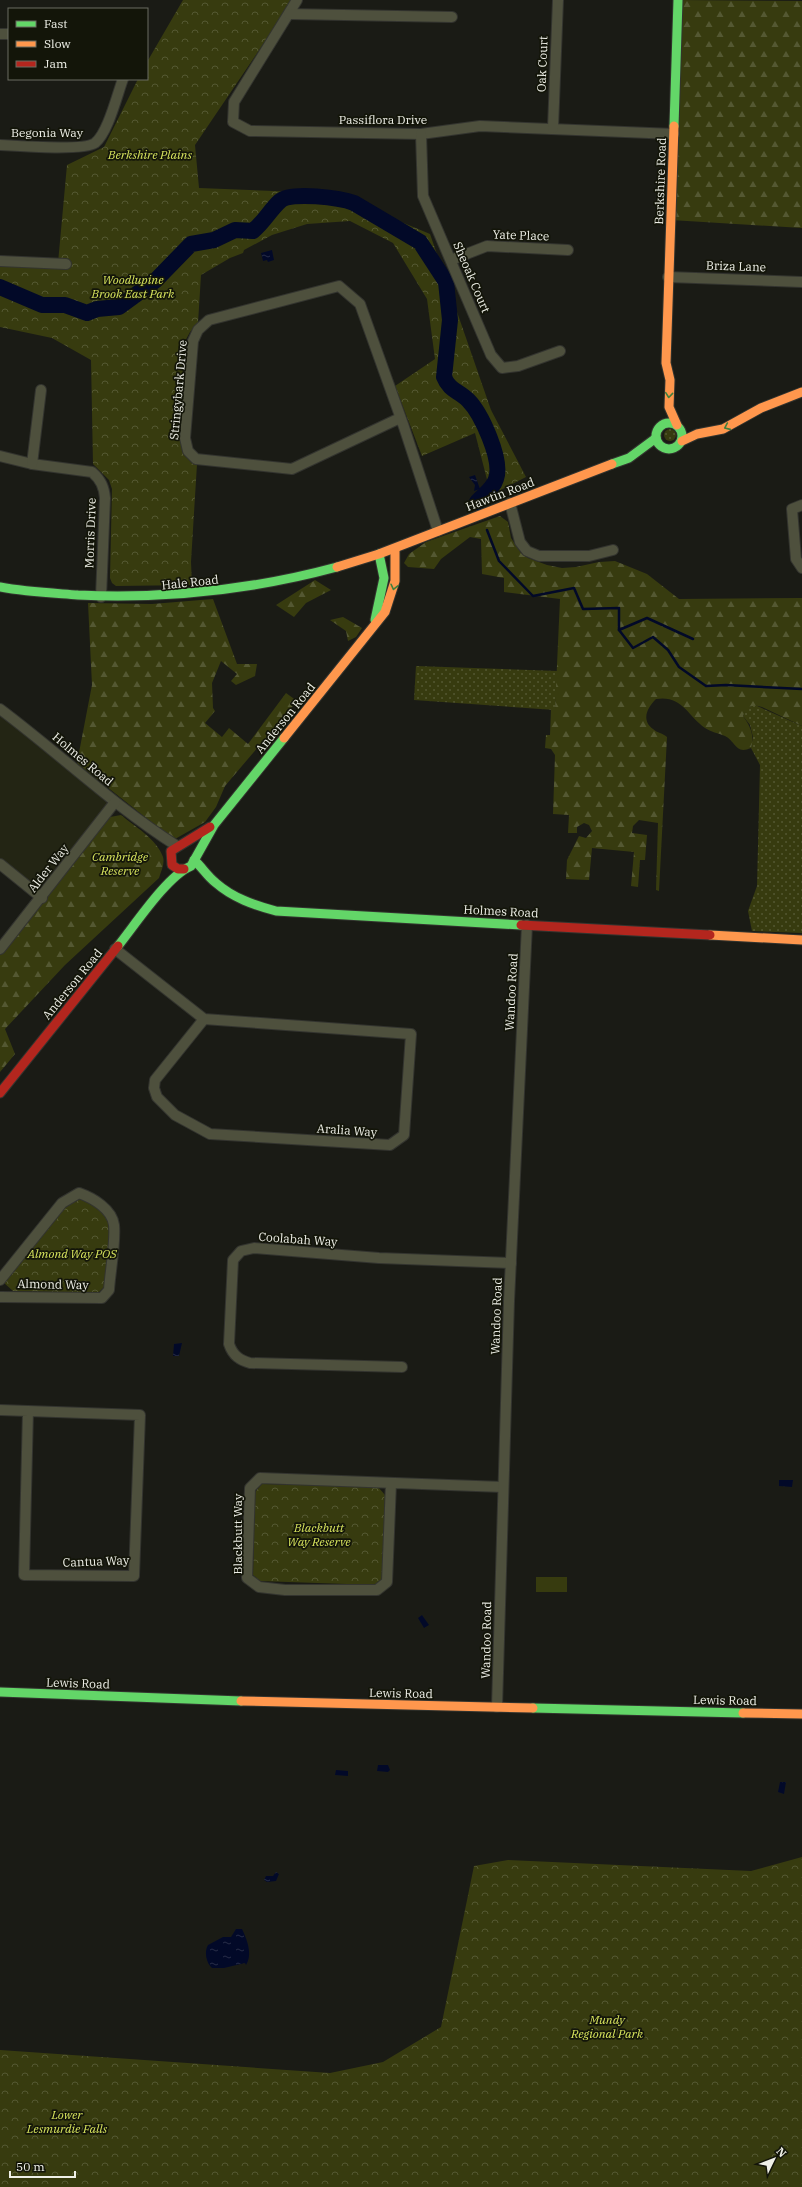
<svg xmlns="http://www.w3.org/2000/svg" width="802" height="2187" font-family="'IBM Plex Serif',serif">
<defs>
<pattern id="grass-dots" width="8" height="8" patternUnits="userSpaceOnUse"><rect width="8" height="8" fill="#373b0f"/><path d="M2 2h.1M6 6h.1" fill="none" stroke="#545832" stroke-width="1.8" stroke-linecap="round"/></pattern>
<pattern id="forest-firs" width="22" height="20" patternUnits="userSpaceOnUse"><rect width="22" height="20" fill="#373b0f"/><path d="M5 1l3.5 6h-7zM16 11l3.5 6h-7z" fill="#545832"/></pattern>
<pattern id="park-crowns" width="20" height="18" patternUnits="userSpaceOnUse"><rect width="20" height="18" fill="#373b0f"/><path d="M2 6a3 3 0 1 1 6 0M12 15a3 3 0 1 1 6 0" fill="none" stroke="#545832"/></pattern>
<pattern id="water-ripples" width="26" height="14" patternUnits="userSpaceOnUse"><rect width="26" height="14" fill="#020928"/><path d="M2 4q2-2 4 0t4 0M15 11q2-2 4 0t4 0" fill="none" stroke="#272d47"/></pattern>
</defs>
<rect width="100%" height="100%" fill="#1a1b15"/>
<!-- built -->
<polygon fill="#232514" points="0,709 115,802 42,898 0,864"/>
<!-- grass -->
<g fill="url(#grass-dots)">
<circle cx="670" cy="435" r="6"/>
<polygon points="416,666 558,671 555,710 414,700"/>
<polygon points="755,705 802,726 802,933 752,931 748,911 757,886 760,765 751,748 753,737 750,725 743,716 746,708"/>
</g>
<!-- forest -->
<g fill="url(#forest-firs)">
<polygon points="678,0 802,1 802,228 671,220"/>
<path d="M500 516 508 522 511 538 521 553 528 558 547 565 562 568 576 567 599 562 615 561 647 574 679 599 802 598V726L762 707C752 704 747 706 743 716 750 726 755 735 751 748 735 755 736 741 725 736 718 733 711 732 705 728 687 715 682 695 656 699 647 708 641 720 653 729 657 733 663 733 667 737L659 891 656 890 658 823 639 820 633 826 632 833 647 835 645 860H640L638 887 631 886 634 852 592 848 589 880 566 879 567 860 579 836 586 838 592 831 589 825 584 823 577 827V833H568L569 815 553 814 555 755 551 749 545 748 546 735H550L551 709H555L560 599 504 592V578L482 574 481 539 470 537 441 559 434 569 408 567 404 563 409 554 426 542Z"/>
<polygon points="315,580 331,590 306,603 294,617 276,605"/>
<polygon points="213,599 237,664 257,664 255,676 236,685 231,681 237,674 221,661 212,683 213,708 215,711 205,723 222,737 229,728 248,744 286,693 297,701 225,786 216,807 205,822 175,839 160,829 77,763 92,685 88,603 152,604"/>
<polygon points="343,617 362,628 356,637 348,641 346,631 330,620"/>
<path d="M121 815C134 826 157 839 163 857 165 864 161 871 159 878L65 965 5 1029 15 1054 0 1072V954L110 817Z"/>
</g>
<!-- park -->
<g fill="url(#park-crowns)">
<polygon points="183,0 293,0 195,145 199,188 299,192 361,199 387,216 430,234 491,410 526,477 491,495 475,433 422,456 395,386 435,359 427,299 393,243 350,221 307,224 272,235 244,250 243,253 230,258 201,275 198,323 190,332 184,343 181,426 197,464 191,562 192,585 116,586 112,583 110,578 112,489 109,480 93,464 91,360 52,338 0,327 0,261 58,263 67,165 104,147 138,79 147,79 147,62"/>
<polygon points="79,1193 91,1197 114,1224 107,1284 98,1293 13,1291 3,1282 62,1203"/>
<polygon points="262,1484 378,1487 385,1495 383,1578 375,1585 260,1581 253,1575 255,1492"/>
<polygon points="802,1857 802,2187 0,2187 0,2050 330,2073 383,2062 441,2027 474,1866 508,1860 751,1871"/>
</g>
<!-- pitch -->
<rect fill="#373b0f" x="536" y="1577" width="31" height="15"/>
<!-- water -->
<g fill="url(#water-ripples)">
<polygon points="272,250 274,260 268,262 267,260 263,261 261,253"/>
<polygon points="475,475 480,489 474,491 475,485 469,477"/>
<polygon points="182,1343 179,1356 173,1356 174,1344"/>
<polygon points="779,1480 793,1480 792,1487 779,1486"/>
<polygon points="422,1615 429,1625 424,1628 418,1618"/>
<polygon points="378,1765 388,1765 390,1770 388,1772 377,1771"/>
<polygon points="336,1770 348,1771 348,1776 335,1775"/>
<polygon points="780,1782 786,1782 784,1794 778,1792"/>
<polygon points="276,1872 279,1874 276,1881 267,1882 264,1880 266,1876 273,1876"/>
<path d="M236 1929H242C247 1939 253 1955 246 1965L245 1963 224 1968H212C206 1963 204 1951 208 1945L223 1937H231Z"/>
</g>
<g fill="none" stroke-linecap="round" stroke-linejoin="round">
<!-- stream -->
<g stroke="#020928" stroke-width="2.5">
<polyline points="487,530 499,561 533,596 574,588 583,609 619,608 619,630 647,618 693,639"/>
<polyline points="619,630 633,648 653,637 668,650 679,667 706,686 726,685 802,689"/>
</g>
<!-- river -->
<path stroke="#020928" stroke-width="16" d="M0 287 42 305H65L87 313 97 309 119 307 156 280 191 244 214 240 235 230 253 231C264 222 270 210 280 201 291 191 341 198 354 203L420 242 446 282 450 320 444 377C449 390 459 391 468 400 481 413 503 460 496 479 493 489 484 494 477 502"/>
<defs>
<g id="street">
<polyline points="297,0 234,102 233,122 250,131 421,134 480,126 674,134"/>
<polyline points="289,14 452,17"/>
<polyline points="0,34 9,34"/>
<polyline points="553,128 558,0"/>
<polyline points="421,134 423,196 491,355 502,368 518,366 560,351"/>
<path d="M0 145C17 146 84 151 95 143 108 133 117 95 123 79"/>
<polyline points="451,260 487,246 568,250"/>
<polyline points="0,261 66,264"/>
<polyline points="668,277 802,282"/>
<polyline points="400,418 292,469 196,459 188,451 185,438 193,341 198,330 209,320 339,286 360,304 404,427 438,531"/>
<path d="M0 456 32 464 92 472C101 480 104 487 105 498L101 597"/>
<polyline points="32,464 41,390"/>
<polyline points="510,503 520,542 527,551 539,556 589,556 613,550"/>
<polyline points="802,505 792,509 796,559 802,568"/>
<path d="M0 709C60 754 114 806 177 846"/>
<polyline points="0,864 42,898"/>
<polyline points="0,949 115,802"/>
<polyline points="115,949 204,1019 411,1034 404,1135 390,1145 210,1134 175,1115 157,1097 154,1088 155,1080 204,1019"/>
<path d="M0 1280 62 1203 79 1193C93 1198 112 1209 114 1225 116 1241 110 1273 109 1290L102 1298 0 1297"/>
<path d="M402 1367 250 1363C240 1360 233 1356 229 1344L233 1260 241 1251 254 1248 379 1258 511 1263"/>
<polyline points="0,1410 140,1415 134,1576 24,1575 28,1411"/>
<polyline points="391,1483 387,1582 377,1590 285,1590 259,1587 247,1578 250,1488 260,1478 503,1487"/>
<polyline points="497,1707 509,1301 527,925"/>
</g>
<g id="fast">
<polyline points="674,126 678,0"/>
<circle cx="669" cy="436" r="13"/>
<polyline points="612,464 629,458 656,438"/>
<path d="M0 587C26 592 52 593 78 595 167 599 252 590 337 567"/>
<polyline points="375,620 384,578 379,554"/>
<path d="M194 860C202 867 207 876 216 883 233 898 254 905 276 911L521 925"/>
<path d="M118 946C135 925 167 876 191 866L214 825 284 738"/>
<polyline points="0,1692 241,1701"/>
<polyline points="533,1708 743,1713"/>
</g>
<g id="slow">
<polyline points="674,126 666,363 670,380 669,407 677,425"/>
<polyline points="682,441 697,434 723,429 761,408 802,392"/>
<polyline points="337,567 379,554 612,464"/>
<polyline points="284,738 385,612 395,581 395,549"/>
<polyline points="710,935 802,940"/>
<polyline points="241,1701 533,1708"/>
<polyline points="743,1713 802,1714"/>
</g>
<g id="jam">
<polyline points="184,869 178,869 172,865 171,851 210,827"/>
<polyline points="521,925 710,935"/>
<polyline points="0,1093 118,946"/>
</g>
</defs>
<!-- street casing -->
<use href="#street" stroke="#33342f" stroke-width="12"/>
<!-- fast casing -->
<use href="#fast" stroke="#33342f" stroke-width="11"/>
<!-- slow casing -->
<use href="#slow" stroke="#33342f" stroke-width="11"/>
<!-- jam casing -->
<use href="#jam" stroke="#33342f" stroke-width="11"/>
<!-- street -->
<use href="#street" stroke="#4e503d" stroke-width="10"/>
<!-- fast -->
<use href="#fast" stroke="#63d668" stroke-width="9"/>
<!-- slow -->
<use href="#slow" stroke="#ff974d" stroke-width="9"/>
<!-- jam -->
<use href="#jam" stroke="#b3261e" stroke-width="9"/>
</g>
<!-- one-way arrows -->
<defs><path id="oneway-chevron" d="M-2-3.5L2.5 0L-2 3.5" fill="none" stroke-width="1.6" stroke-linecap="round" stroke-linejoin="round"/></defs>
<g stroke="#3f7f3d">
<use href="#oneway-chevron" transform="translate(669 395) rotate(96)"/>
<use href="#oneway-chevron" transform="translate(727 427) rotate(156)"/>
<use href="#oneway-chevron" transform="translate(394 587) rotate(103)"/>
</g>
<g text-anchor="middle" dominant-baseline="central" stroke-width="3.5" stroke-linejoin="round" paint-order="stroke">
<!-- street labels -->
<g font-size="12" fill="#eff0e8" stroke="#131509">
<text transform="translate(542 64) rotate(-88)">Oak Court</text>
<text x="383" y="119">Passiflora Drive</text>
<text x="47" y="132">Begonia Way</text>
<text transform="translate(660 181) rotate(-88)">Berkshire Road</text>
<text transform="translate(521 235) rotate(2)">Yate Place</text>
<text transform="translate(736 266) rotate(2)">Briza Lane</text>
<text transform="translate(472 277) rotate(67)">Sheoak Court</text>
<text transform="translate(178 390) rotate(-85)">Stringybark Drive</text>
<text transform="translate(500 494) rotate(-21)">Hawtin Road</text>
<text transform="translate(90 533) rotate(-88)">Morris Drive</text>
<text transform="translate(190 582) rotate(-6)">Hale Road</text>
<text transform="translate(285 718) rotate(-51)">Anderson Road</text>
<text transform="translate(83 759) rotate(40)">Holmes Road</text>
<text transform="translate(48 868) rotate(-52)">Alder Way</text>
<text transform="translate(501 911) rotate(3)">Holmes Road</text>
<text transform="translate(72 984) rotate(-51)">Anderson Road</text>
<text transform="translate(511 992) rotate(-87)">Wandoo Road</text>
<text transform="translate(347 1130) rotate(4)">Aralia Way</text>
<text transform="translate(298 1239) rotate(4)">Coolabah Way</text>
<text transform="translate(53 1284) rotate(1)">Almond Way</text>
<text transform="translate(496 1316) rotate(-88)">Wandoo Road</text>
<text transform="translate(237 1534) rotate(-90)">Blackbutt Way</text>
<text transform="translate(96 1561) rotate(-2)">Cantua Way</text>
<text transform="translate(486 1640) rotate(-89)">Wandoo Road</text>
<text transform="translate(78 1683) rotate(2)">Lewis Road</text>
<text transform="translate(401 1693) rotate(1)">Lewis Road</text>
<text transform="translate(725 1700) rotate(1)">Lewis Road</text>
</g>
<!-- park labels -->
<g font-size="12" font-style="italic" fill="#d9e65e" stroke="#131509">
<text x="150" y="154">Berkshire Plains</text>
<text x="133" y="279">Woodlupine<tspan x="133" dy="14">Brook East Park</tspan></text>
<text x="120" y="856">Cambridge<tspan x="120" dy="14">Reserve</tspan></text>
<text x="72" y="1253">Almond Way POS</text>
<text x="319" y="1527">Blackbutt<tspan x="319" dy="14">Way Reserve</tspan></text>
<text x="607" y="2019">Mundy<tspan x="607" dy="14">Regional Park</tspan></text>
<text x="67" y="2114">Lower<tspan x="67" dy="14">Lesmurdie Falls</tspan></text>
</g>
</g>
<!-- legend -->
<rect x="8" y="8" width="140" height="72" fill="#131509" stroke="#6b6d62"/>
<rect x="16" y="21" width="20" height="6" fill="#63d668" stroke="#6b6d62"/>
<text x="44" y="28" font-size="12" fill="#eff0e8">Fast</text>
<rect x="16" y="41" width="20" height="6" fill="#ff974d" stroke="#6b6d62"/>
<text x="44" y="48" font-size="12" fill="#eff0e8">Slow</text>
<rect x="16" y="61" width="20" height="6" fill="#b3261e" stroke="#6b6d62"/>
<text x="44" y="68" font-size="12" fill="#eff0e8">Jam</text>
<!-- north arrow -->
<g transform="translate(774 2159) rotate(47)" stroke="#131509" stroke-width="3" paint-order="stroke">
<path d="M0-3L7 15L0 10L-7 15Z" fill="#eff0e8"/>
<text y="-6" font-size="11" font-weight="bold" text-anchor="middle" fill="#eff0e8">N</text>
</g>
<!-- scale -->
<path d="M10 2171v6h65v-6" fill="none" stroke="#eff0e8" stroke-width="2"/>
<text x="16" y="2171" font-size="12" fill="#eff0e8" stroke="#131509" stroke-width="3" paint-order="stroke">50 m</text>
</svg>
